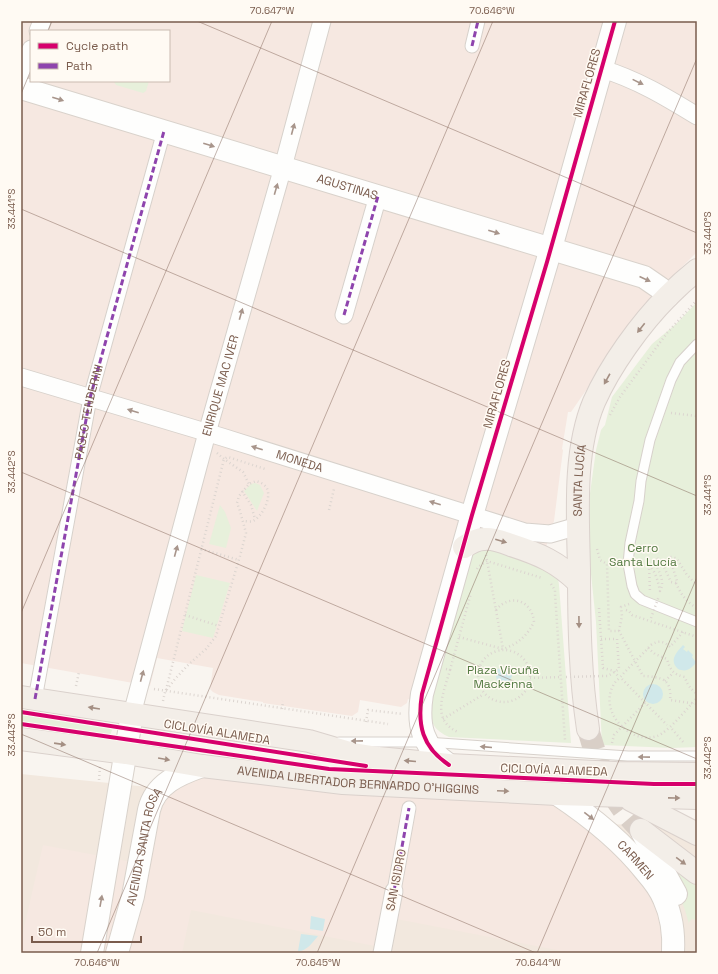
<svg xmlns="http://www.w3.org/2000/svg" width="718" height="974" font-family="'Space Grotesk',sans-serif">
<rect width="100%" height="100%" fill="#f9f5f0"/>
<!-- residential -->
<polygon fill="#f2e8de" points="21,774 489,822 697,826 697,953 21,953"/>
<!-- commercial -->
<g fill="#f6e8e1" fill-rule="evenodd">
<path d="M21 21H697V252L666 283 596 376 571 412H568L562 449 563 450 554 521 541 563 469 559 430 707 408 699 407 703 401 707 360 700 358 712 352 716 263 703V702L219 695 213 692 210 689 213 668 157 658 150 686 21 663ZM31 31H169V81H31Z"/>
<polygon points="222,776 554,801 575,812 660,900 667,953 572,953 386,917 380,947 191,910 182,953 21,953 21,941 43,845 142,864 157,801 172,785 198,777"/>
</g>
<!-- green -->
<g fill="#e7f0db">
<polygon points="118,81 149,81 146,91 143,93 116,85 114,82"/>
<polygon points="697,302 697,747 672,748 602,745 596,622 589,555 587,515 596,450 601,430 605,425 612,397 652,344 676,324"/>
<polygon points="255,483 260,485 264,493 257,511 244,491 251,484"/>
<polygon points="220,505 225,512 231,528 226,548 209,544"/>
<path d="M482 546 541 563 558 578 559 585 571 743 449 737C434 730 431 724 430 707L469 559 471 555Z"/>
<polygon points="196,575 230,583 213,638 182,631"/>
<polygon points="21,714 110,728 112,730 110,736 107,736 21,723"/>
<polygon points="669,865 697,887 697,920 692,919 689,922 689,924 685,910"/>
</g>
<!-- water -->
<g fill="#d0e8ea">
<path d="M683 645 685 647 683 649 687 652 688 650 693 655 692 657 695 661 697 660V662C691 668 687 673 678 669 669 660 676 653 683 645Z"/>
<polygon points="504,668 510,670 512,676 509,682 503,683 497,681 496,676 497,669"/>
<circle cx="653" cy="694" r="10"/>
<polygon points="311,916 325,919 323,931 310,929"/>
<path d="M301 934 318 936C312 943 307 951 298 951Z"/>
</g>
<g fill="none" stroke-linecap="round" stroke-linejoin="round">
<!-- primary-tunnel -->
<path stroke="#d9cfc7" stroke-width="22" stroke-dasharray="22 11" stroke-linecap="butt" d="M588 729C600 770 609 799 641 830"/>
<defs>
<g id="service">
<polyline points="697,344 680,362 671,380 650,440 641,481 639,501 630,543 628,564 632,586 635,594 642,600 697,622"/>
<polyline points="339,742 426,742 628,756 697,756"/>
</g>
<g id="pedestrian">
<polyline points="472,46 478,21"/>
<polyline points="35,699 90,398 164,131"/>
<polyline points="394,891 409,808"/>
</g>
<g id="minor">
<polyline points="38,31 42,21"/>
<path d="M602 69C636 79 666 97 697 116"/>
<polyline points="21,73 31,49"/>
<polyline points="344,315 378,196"/>
<path id="s1" d="M21 377 222 437 525 532 550 534 578 526"/>
<path id="s2" d="M132 714 207 433 283 167 322 21"/>
<polyline points="382,953 394,891"/>
</g>
<path id="tertiary" d="M449 765C422 747 417 725 422 694L472 515 547 262 615 21"/>
<g id="secondary">
<path id="s3" d="M21 88 644 277 660 288 668 296"/>
<path id="s4" d="M557 794C590 816 621 840 646 872 653 880 660 889 664 899 672 916 674 935 673 953"/>
<polyline points="642,832 676,894"/>
<polyline points="92,953 132,714"/>
<path id="s5" d="M117 953 133 896 149 810C155 784 179 774 202 766"/>
</g>
<g id="primary">
<path d="M464 547C470 543 477 539 484 539 493 538 503 542 511 545 539 554 558 562 579 583"/>
<polyline points="21,697 309,741 353,754 378,758 449,765 616,773 697,774"/>
<path id="s6" d="M588 729C580 676 579 623 579 570 578 516 573 452 594 402 610 366 640 324 668 296 677 287 687 278 697 270"/>
<path id="s7" d="M21 739 126 753 202 766 343 783 557 794 697 798"/>
<polyline points="631,800 697,834"/>
<polyline points="641,830 697,873"/>
</g>
</defs>
<!-- service casing -->
<use href="#service" stroke="#d7d1cb" stroke-width="11"/>
<!-- pedestrian casing -->
<use href="#pedestrian" stroke="#d7d1cb" stroke-width="15"/>
<!-- minor casing -->
<use href="#minor" stroke="#d7d1cb" stroke-width="19"/>
<!-- tertiary casing -->
<use href="#tertiary" stroke="#d7d1cb" stroke-width="24"/>
<!-- secondary casing -->
<use href="#secondary" stroke="#d9d2cb" stroke-width="24"/>
<!-- primary casing -->
<use href="#primary" stroke="#dad1cc" stroke-width="24"/>
<!-- path -->
<g stroke="#dcd5d0" stroke-width="2.5" stroke-dasharray="1 3" stroke-linecap="butt">
<polyline points="671,413 697,416"/>
<polyline points="610,415 620,397 667,333 697,300"/>
<polyline points="217,453 224,459 243,472 249,484"/>
<polyline points="242,491 251,505 255,519"/>
<polyline points="329,510 334,489"/>
<polyline points="201,549 239,560"/>
<path d="M597 549 600 560 607 564 609 631H619L643 676C662 677 672 679 670 700L697 704"/>
<polyline points="486,555 503,649"/>
<path d="M649 565C656 572 658 582 660 591 666 579 657 571 655 560L657 558 663 565 671 582 676 583 677 581 670 559 671 557H673L677 559 687 575 697 585"/>
<polyline points="649,565 650,592"/>
<polyline points="477,569 478,567 487,561 542,578"/>
<path d="M676 583C680 593 687 603 697 608"/>
<polyline points="551,584 555,590 555,594 565,740"/>
<polyline points="599,608 603,668 614,671 618,676"/>
<polyline points="626,610 629,611 632,615 697,637"/>
<polyline points="185,615 219,626"/>
<polyline points="619,631 622,616 621,607 629,604"/>
<path d="M683 632 670 647C664 641 658 640 651 645 642 655 632 664 623 674 620 678 615 681 613 686 599 712 630 745 657 736 669 732 688 707 697 698"/>
<path d="M459 637 503 649C518 644 527 636 534 622 532 600 510 593 496 610"/>
<polyline points="601,639 617,639 619,669 608,676 603,676"/>
<path d="M648 648 655 654 667 659C670 670 674 675 685 677 687 685 691 689 697 694"/>
<circle cx="504" cy="676" r="26"/>
<path d="M446 669 450 670C444 692 430 720 458 732"/>
<polyline points="450,670 471,593"/>
<polyline points="530,678 562,677"/>
<polyline points="622,679 667,725"/>
<polyline points="665,681 673,673"/>
<polyline points="76,686 79,672"/>
<polyline points="154,689 388,724"/>
<polyline points="166,690 224,459 228,457 265,469"/>
<path d="M163 701 165 692 175 679 189 664 206 649 216 636 240 556 246 533 240 511 237 503 239 496 249 484 256 481C260 482 264 484 266 487 273 496 262 517 253 521 250 522 246 521 243 521"/>
<polyline points="282,709 283,701"/>
<polyline points="443,719 484,694"/>
<polyline points="366,722 368,710 403,714"/>
<polyline points="672,729 684,743"/>
<polyline points="612,743 614,735 645,703"/>
<polyline points="99,780 100,767"/>
</g>
<!-- service -->
<use href="#service" stroke="#fefefd" stroke-width="9"/>
<!-- pedestrian -->
<use href="#pedestrian" stroke="#fefefd" stroke-width="13"/>
<!-- minor -->
<use href="#minor" stroke="#fefefd" stroke-width="17"/>
<!-- tertiary -->
<use href="#tertiary" stroke="#fefefd" stroke-width="22"/>
<!-- secondary -->
<use href="#secondary" stroke="#fefefd" stroke-width="22"/>
<!-- primary -->
<use href="#primary" stroke="#f3eee8" stroke-width="22"/>
<!-- path-bridge -->
<g stroke="#dcd5d0" stroke-width="2.5" stroke-dasharray="1 3" stroke-linecap="butt">
<polyline points="651,618 659,596"/>
<polyline points="566,677 603,676"/>
</g>
<!-- quiet -->
<g stroke="#8e44ad" stroke-width="3" stroke-dasharray="6 3" stroke-linecap="butt">
<polyline points="472,46 478,21"/>
<polyline points="344,315 378,196"/>
<path id="s8" d="M35 699 90 398 164 131"/>
<polyline points="394,891 409,808"/>
</g>
<defs>
<g id="cycleway">
<polyline points="21,712 366,766"/>
<polyline points="21,724 329,769 654,784 697,784"/>
<path d="M449 765C422 747 417 725 422 694L472 515 547 262 615 21"/>
</g>
</defs>
<!-- cycleway casing -->
<use href="#cycleway" stroke="#fffaf3" stroke-width="6"/>
<!-- cycleway -->
<use href="#cycleway" stroke="#d6006c" stroke-width="4"/>
</g>
<!-- one-way arrows -->
<defs><path id="oneway-solid" d="M-6-.8H1V-3.2L6.5 0L1 3.2V.8H-6Z"/></defs>
<g fill="#a8958b">
<use href="#oneway-solid" transform="translate(638 82) rotate(26)"/>
<use href="#oneway-solid" transform="translate(58 99) rotate(17)"/>
<use href="#oneway-solid" transform="translate(293 129) rotate(-75)"/>
<use href="#oneway-solid" transform="translate(209 145) rotate(17)"/>
<use href="#oneway-solid" transform="translate(276 189) rotate(-74)"/>
<use href="#oneway-solid" transform="translate(494 232) rotate(17)"/>
<use href="#oneway-solid" transform="translate(645 279) rotate(24)"/>
<use href="#oneway-solid" transform="translate(241 314) rotate(-74)"/>
<use href="#oneway-solid" transform="translate(133 411) rotate(-163)"/>
<use href="#oneway-solid" transform="translate(257 448) rotate(-163)"/>
<use href="#oneway-solid" transform="translate(435 503) rotate(-163)"/>
<use href="#oneway-solid" transform="translate(176 551) rotate(-75)"/>
<use href="#oneway-solid" transform="translate(142 676) rotate(-75)"/>
<use href="#oneway-solid" transform="translate(357 741) rotate(179)"/>
<use href="#oneway-solid" transform="translate(486 747) rotate(-175)"/>
<use href="#oneway-solid" transform="translate(644 757) rotate(-179)"/>
<use href="#oneway-solid" transform="translate(589 816) rotate(38)"/>
<use href="#oneway-solid" transform="translate(101 901) rotate(-80)"/>
</g>
<g fill="#a48f83">
<use href="#oneway-solid" transform="translate(641 328) rotate(128)"/>
<use href="#oneway-solid" transform="translate(607 379) rotate(119)"/>
<use href="#oneway-solid" transform="translate(501 541) rotate(16)"/>
<use href="#oneway-solid" transform="translate(579 622) rotate(89)"/>
<use href="#oneway-solid" transform="translate(94 708) rotate(-171)"/>
<use href="#oneway-solid" transform="translate(60 744) rotate(8)"/>
<use href="#oneway-solid" transform="translate(164 759) rotate(10)"/>
<use href="#oneway-solid" transform="translate(410 761) rotate(-175)"/>
<use href="#oneway-solid" transform="translate(503 791) rotate(3)"/>
<use href="#oneway-solid" transform="translate(674 798) rotate(1)"/>
<use href="#oneway-solid" transform="translate(681 861) rotate(36)"/>
</g>
<!-- ticks -->
<path fill="none" stroke="#7a5c4d" stroke-width="1" stroke-opacity="0.45" d="M197 21 697 233M48 31 52 21M21 94 31 70M21 209 697 496M21 472 697 759M21 613 272 21M21 734 536 953M97 953 493 21M317 953 697 58M537 953 697 577"/>
<g text-anchor="middle" dominant-baseline="central" stroke-width="3" stroke-linejoin="round" paint-order="stroke">
<!-- street labels -->
<g font-size="12" fill="#7a5c4d" stroke="#fffaf3">
<text transform="translate(587 83) rotate(-74)">MIRAFLORES</text>
<text stroke="none"><textPath href="#s3" startOffset="341">AGUSTINAS</textPath></text>
<text stroke="none"><textPath href="#s2" startOffset="340">ENRIQUE MAC IVER</textPath></text>
<text transform="translate(497 394) rotate(-74)">MIRAFLORES</text>
<text stroke="none"><textPath href="#s8" startOffset="292">PASEO TENDERINI</textPath></text>
<text stroke="none"><textPath href="#s1" startOffset="291">MONEDA</textPath></text>
<text stroke="none"><textPath href="#s6" startOffset="249">SANTA LUCÍA</textPath></text>
<text transform="translate(217 732) rotate(9)">CICLOVÍA ALAMEDA</text>
<text transform="translate(554 770) rotate(2)">CICLOVÍA ALAMEDA</text>
<text stroke="none"><textPath href="#s7" startOffset="340">AVENIDA LIBERTADOR BERNARDO O'HIGGINS</textPath></text>
<text stroke="none"><textPath href="#s5" startOffset="110">AVENIDA SANTA ROSA</textPath></text>
<text stroke="none"><textPath href="#s4" startOffset="103">CARMEN</textPath></text>
<text transform="translate(396 880) rotate(-79)">SAN ISIDRO</text>
</g>
<!-- park labels -->
<g font-size="12" fill="#537a41" stroke="#fffaf3">
<text x="643" y="548">Cerro<tspan x="643" dy="14">Santa Lucía</tspan></text>
<text x="503" y="670">Plaza Vicuña<tspan x="503" dy="14">Mackenna</tspan></text>
</g>
</g>
<!-- border -->
<rect width="718" height="974" fill="none" stroke="#fffaf3" stroke-width="44"/>
<!-- legend -->
<rect x="30" y="30" width="140" height="52" fill="#fffaf3" stroke="#cabbb1"/>
<rect x="38" y="43" width="20" height="6" fill="#d6006c" stroke="#cabbb1"/>
<text x="66" y="50" font-size="12" fill="#7a5c4d">Cycle path</text>
<rect x="38" y="63" width="20" height="6" fill="#8e44ad" stroke="#cabbb1"/>
<text x="66" y="70" font-size="12" fill="#7a5c4d">Path</text>
<!-- scale -->
<path d="M32 936v6h109v-6" fill="none" stroke="#7a5c4d" stroke-width="2"/>
<text x="38" y="936" font-size="12" fill="#7a5c4d" stroke="#fffaf3" stroke-width="3" paint-order="stroke">50 m</text>
<rect x="22" y="22" width="674" height="930" fill="none" stroke="#7a5c4d" stroke-width="1.5"/>
<g font-size="10" text-anchor="middle" fill="#7a5c4d">
<text x="272" y="14">70.647°W</text>
<text x="492" y="14">70.646°W</text>
<text transform="translate(11 209) rotate(-90)" y="4">33.441°S</text>
<text transform="translate(707 233) rotate(-90)" y="4">33.440°S</text>
<text transform="translate(11 472) rotate(-90)" y="4">33.442°S</text>
<text transform="translate(707 495) rotate(-90)" y="4">33.441°S</text>
<text transform="translate(11 735) rotate(-90)" y="4">33.443°S</text>
<text transform="translate(707 758) rotate(-90)" y="4">33.442°S</text>
<text x="97" y="966">70.646°W</text>
<text x="318" y="966">70.645°W</text>
<text x="538" y="966">70.644°W</text>
</g>
</svg>
